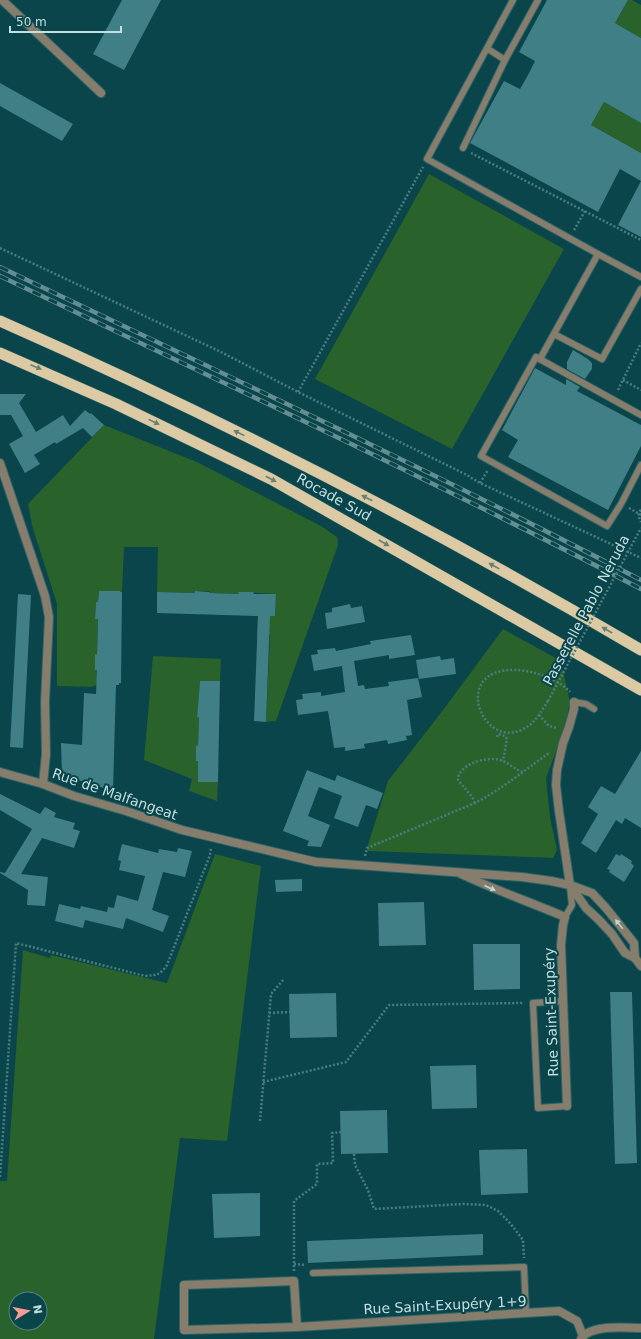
<svg xmlns="http://www.w3.org/2000/svg" width="641" height="1339" font-family="'DejaVu Sans',sans-serif">
<rect width="100%" height="100%" fill="#09454a"/>
<!-- green -->
<g fill="#29622a" fill-rule="evenodd">
<polygon points="628,0 632,0 641,5 641,38 615,23"/>
<polygon points="604,102 641,123 641,153 591,125"/>
<polygon points="429,174 564,249 452,449 315,379"/>
<polygon points="104,425 197,462 321,526 337,537 338,545 276,721 266,722 270,635 257,634 258,616 275,616 276,594 239,592 239,594 210,593 209,591 195,591 195,593 157,592 158,547 124,547 122,592 120,592 119,591 99,591 98,602 96,603 95,619 98,619 97,655 95,655 95,670 97,670 97,685 91,687 57,686 57,604 33,529 28,504"/>
<polygon points="503,629 561,661 570,702 564,730 546,778 550,817 557,850 553,858 368,851 367,848 388,781 443,710"/>
<polygon points="153,656 221,659 220,681 200,681 197,717 199,717 198,746 196,746 196,761 198,761 198,782 218,782 217,801 189,791 192,779 144,760"/>
<path d="M215 854 261 866 227 1141 180 1138 154 1339H0V1181H7L23 950 50 958 51 955 167 983ZM16 1299H40V1323H16Z"/>
</g>
<!-- building -->
<g fill="#3f7f85">
<polygon points="122,0 161,0 124,70 93,54"/>
<polygon points="547,0 628,0 615,23 641,38 641,123 604,102 591,125 641,153 641,181 620,169 598,212 470,143 504,81 520,89 528,75 535,61 519,52"/>
<polygon points="0,83 73,124 62,141 0,106"/>
<polygon points="641,181 641,237 618,225"/>
<polygon points="573,350 588,359 592,363 592,369 585,379 567,369 567,362"/>
<polygon points="535,368 566,385 566,379 580,387 577,391 641,425 641,446 608,510 508,457 518,440 502,430"/>
<polygon points="0,394 26,394 19,403 36,432 63,415 70,426 85,410 90,414 91,413 104,425 92,437 83,428 56,444 55,442 34,455 40,464 25,473 9,444 23,436 11,415 0,415"/>
<polygon points="99,591 120,591 120,592 122,592 121,683 119,683 119,685 116,685 113,791 62,775 61,743 82,745 84,693 96,694 97,670 95,670 95,654 97,655 98,619 95,619 96,602 98,602"/>
<polygon points="195,591 209,592 210,593 239,594 238,592 253,592 254,594 276,594 275,616 270,616 266,722 254,721 258,616 157,613 157,592 195,593"/>
<polygon points="18,594 31,595 23,748 10,747"/>
<polygon points="350,604 351,608 362,606 365,622 327,629 325,613 332,612 332,608"/>
<polygon points="411,635 415,655 389,659 389,655 354,661 358,686 364,685 365,689 389,686 388,682 418,678 422,697 407,700 412,735 406,736 407,740 388,744 387,740 364,744 365,748 345,751 345,747 334,748 328,711 298,715 296,700 303,699 302,694 321,692 321,696 345,692 342,666 314,671 311,655 318,654 317,650 335,648 336,651 371,644 370,641"/>
<polygon points="440,656 441,660 454,658 456,674 419,679 416,660"/>
<polygon points="200,681 220,681 218,782 198,782 198,761 196,761 196,745 198,746 199,717 197,717"/>
<polygon points="641,751 641,828 625,818 622,824 616,820 596,853 581,843 598,814 588,807 601,786 615,794"/>
<polygon points="307,770 335,781 337,775 383,793 377,809 366,805 358,827 334,818 342,796 319,787 308,816 330,825 321,847 307,846 309,841 283,831"/>
<polygon points="0,794 40,814 45,807 56,813 54,817 75,823 73,829 80,831 74,848 42,838 21,874 48,877 45,906 27,905 28,890 0,873 0,872 5,873 32,829 0,810"/>
<polygon points="122,844 158,853 159,849 177,852 178,848 192,851 185,877 163,872 152,910 169,916 163,932 126,918 123,929 85,920 83,928 55,921 59,904 80,909 81,906 107,912 108,907 114,908 117,895 138,901 145,876 119,870 121,861 118,860"/>
<polygon points="616,854 620,856 621,854 632,861 631,863 634,866 624,882 609,872 610,870 607,869"/>
<polygon points="302,879 302,891 276,892 275,880"/>
<polygon points="424,902 426,945 379,946 378,903"/>
<polygon points="473,944 520,944 520,989 474,990"/>
<polygon points="610,992 632,992 637,1163 615,1164"/>
<polygon points="336,993 337,1037 290,1038 289,994"/>
<polygon points="476,1065 477,1108 432,1109 430,1066"/>
<polygon points="387,1110 388,1153 341,1154 340,1111"/>
<polygon points="527,1149 528,1193 481,1195 479,1150"/>
<polygon points="260,1193 260,1236 214,1238 212,1194"/>
<polygon points="483,1234 483,1255 308,1263 307,1241"/>
</g>
<g fill="none" stroke-linecap="round" stroke-linejoin="round">
<defs>
<g id="service">
<polyline points="513,0 427,159 598,254 540,359"/>
<polyline points="488,49 505,60"/>
<polyline points="463,148 505,60 538,0"/>
<polyline points="598,254 641,277"/>
<polyline points="554,334 602,359 641,289"/>
<polyline points="641,415 536,357 481,456 607,526 621,504 641,465"/>
<polyline points="574,702 586,704 594,709"/>
<polyline points="565,917 572,905 570,887"/>
<polyline points="563,1001 533,1003 538,1108 567,1106"/>
<polyline points="313,1273 524,1267 526,1313"/>
</g>
<g id="minor">
<polyline points="2,0 101,93"/>
<polyline points="0,463 45,596 49,617 45,702 46,754 43,784"/>
<polyline points="574,702 574,709 569,727 563,743 557,770 556,785 559,811 570,885 586,908 599,920 612,934 625,953 635,958"/>
<polyline points="0,772 43,784 74,796 126,811 182,830 316,862 522,877 551,881 570,885 592,893 606,908 634,943 635,958 641,966"/>
<path d="M461 874C495 890 530 902 565 917L563 925 561 945 567 1106"/>
<polyline points="297,1327 294,1281 184,1285 184,1330 297,1327 559,1311 577,1321 583,1336"/>
<path d="M581 1339C590 1324 625 1328 641 1328"/>
</g>
<g id="trunk">
<path d="M0 321C220 418 434 528 641 650"/>
<polyline points="0,353 116,404 271,479 641,690"/>
</g>
</defs>
<!-- service casing -->
<use href="#service" stroke="#2e6468" stroke-width="8"/>
<!-- minor casing -->
<use href="#minor" stroke="#2e6468" stroke-width="10"/>
<!-- trunk casing -->
<use href="#trunk" stroke="#2e6468" stroke-width="12"/>
<!-- path -->
<g stroke="#4b7c80" stroke-width="2.5" stroke-dasharray="2 2" stroke-linecap="butt">
<polyline points="471,153 641,240"/>
<polyline points="574,230 585,211"/>
<polyline points="0,248 221,352 298,392 465,474 480,483 641,558"/>
<polyline points="623,380 641,390"/>
<polyline points="618,390 641,343"/>
<polyline points="298,392 423,167"/>
<polyline points="480,483 488,470"/>
<polyline points="629,508 641,515"/>
<path d="M548 701C543 709 538 717 532 723 486 763 445 666 517 670 535 671 558 679 570 692"/>
<polyline points="539,715 549,726 557,728"/>
<polyline points="497,737 498,734 505,736 507,739 503,761"/>
<path d="M475 803 472 797 458 780C458 764 487 756 500 760 508 762 513 769 523 772"/>
<path d="M365 856 367 848 475 803C502 789 525 770 549 753"/>
<polyline points="269,1013 290,1012"/>
<polyline points="263,1082 346,1062 389,1005 523,1003"/>
<polyline points="260,1121 271,994 284,979"/>
<polyline points="354,1154 355,1165 368,1190 374,1209 463,1204 486,1205 498,1211 510,1223 523,1240 524,1258"/>
<path d="M0 1177 16 943 145 976C157 975 160 975 167 965L210 855 211 847"/>
<polyline points="294,1264 306,1265"/>
<polyline points="294,1271 294,1201 317,1184 317,1164 333,1163 332,1133 341,1132"/>
</g>
<!-- service -->
<use href="#service" stroke="#867d6d" stroke-width="6"/>
<!-- minor -->
<use href="#minor" stroke="#867d6d" stroke-width="8"/>
<!-- trunk -->
<use href="#trunk" stroke="#dccaa5" stroke-width="11"/>
<defs>
<g id="rail">
<path d="M0 267C215 370 430 470 641 580"/>
<path d="M0 276C215 379 430 479 641 589"/>
</g>
</defs>
<!-- rail casing -->
<use href="#rail" stroke="#638f93" stroke-width="4.5"/>
<!-- rail -->
<use href="#rail" stroke="#09454a" stroke-width="3" stroke-dasharray="9" stroke-linecap="butt"/>
<!-- path-bridge -->
<g stroke="#4b7c80" stroke-width="2.5" stroke-dasharray="2 2" stroke-linecap="butt">
<path d="M641 510C637 513 639 518 641 522"/>
<polyline points="548,701 641,528"/>
</g>
</g>
<!-- one-way arrows -->
<defs><path id="oneway-solid" d="M-6-.8H1V-3.2L6.5 0L1 3.2V.8H-6Z"/></defs>
<g fill="#688173">
<use href="#oneway-solid" transform="translate(36 367) rotate(23)"/>
<use href="#oneway-solid" transform="translate(154 422) rotate(26)"/>
<use href="#oneway-solid" transform="translate(239 433) rotate(-154)"/>
<use href="#oneway-solid" transform="translate(271 479) rotate(28)"/>
<use href="#oneway-solid" transform="translate(367 498) rotate(-153)"/>
<use href="#oneway-solid" transform="translate(384 543) rotate(30)"/>
<use href="#oneway-solid" transform="translate(494 566) rotate(-151)"/>
<use href="#oneway-solid" transform="translate(607 630) rotate(-150)"/>
</g>
<g fill="#bed5d6">
<use href="#oneway-solid" transform="translate(490 888) rotate(24)"/>
<use href="#oneway-solid" transform="translate(619 924) rotate(-128)"/>
</g>
<g text-anchor="middle" dominant-baseline="central" stroke-width="4" stroke-linejoin="round" paint-order="stroke">
<!-- street labels -->
<g font-size="14" fill="#c4dfe2" stroke="#09454a">
<text transform="translate(334 497) rotate(29)">Rocade Sud</text>
<text transform="translate(586 610) rotate(-62)">Passerelle Pablo Neruda</text>
<text transform="translate(115 794) rotate(19)">Rue de Malfangeat</text>
<text transform="translate(551 1012) rotate(-92)">Rue Saint-Exupéry</text>
<text transform="translate(445 1305) rotate(-3)">Rue Saint-Exupéry 1+9</text>
</g>
</g>
<!-- north arrow -->
<g transform="translate(28 1311) rotate(80)"><circle r="19" fill="#09454a" stroke="#548387"/>
<path d="M0-3L7 15L0 10L-7 15Z" fill="#f59c96"/>
<text y="-6" font-size="11" font-weight="bold" text-anchor="middle" fill="#c4dfe2">N</text>
</g>
<!-- scale -->
<path d="M10 26v6h111v-6" fill="none" stroke="#c4dfe2" stroke-width="2"/>
<text x="16" y="26" font-size="12" fill="#c4dfe2" stroke="#09454a" stroke-width="3" paint-order="stroke">50 m</text>
</svg>
